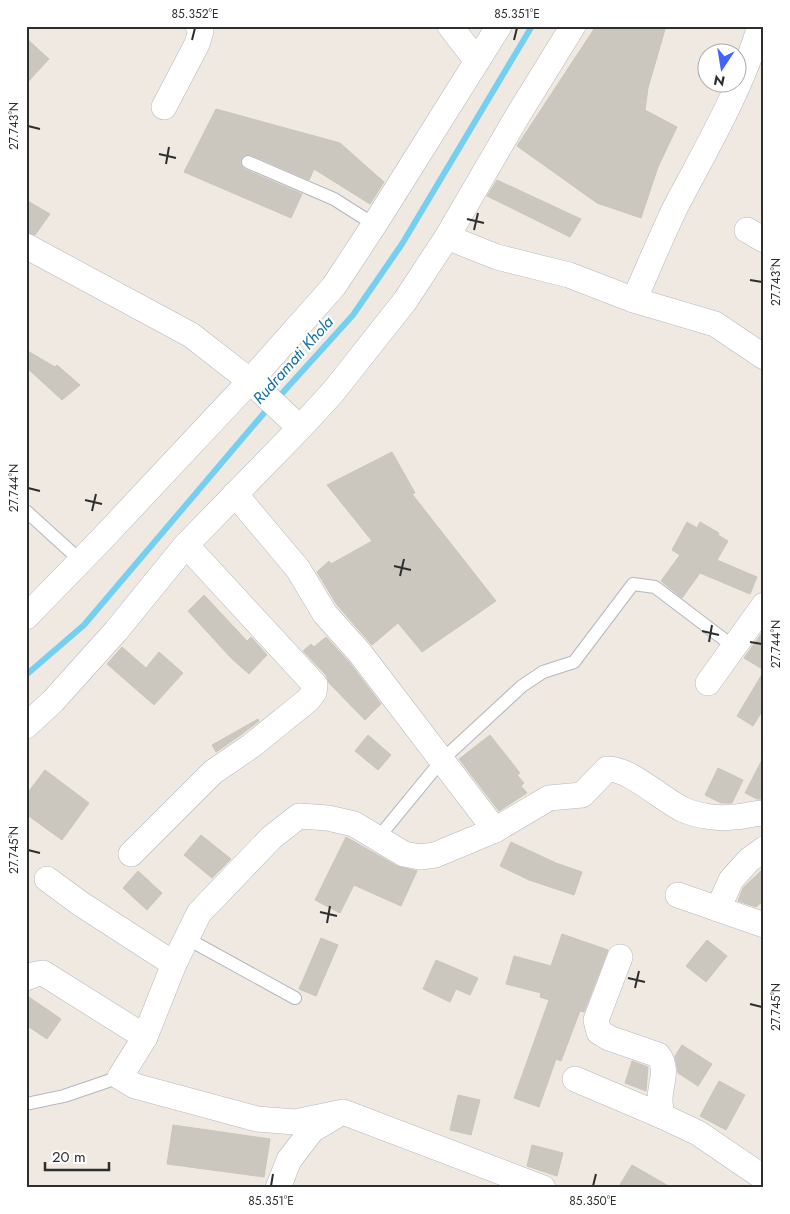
<svg xmlns="http://www.w3.org/2000/svg" width="790" height="1214" font-family="Jost,sans-serif">
<rect width="100%" height="100%" fill="#efe9e1"/>
<g fill="none" stroke-linecap="round" stroke-linejoin="round">
<!-- stream -->
<g stroke="#75cff0" stroke-width="6">
<polyline points="277,399 353,315 402,244 532,26"/>
<polyline points="26,675 84,625 270,406"/>
</g>
</g>
<!-- building -->
<g fill="#cbc7bf" stroke="#cbc5ba">
<polygon points="596,26 666,26 648,88 645,110 677,127 658,167 641,218 597,203 517,146"/>
<polygon points="26,38 49,59 26,84"/>
<polygon points="216,109 340,143 384,182 370,204 314,169 309,180 251,155 243,156 240,163 244,169 302,194 291,218 184,172"/>
<polygon points="497,180 581,219 570,237 487,196"/>
<polygon points="26,200 50,214 35,235 26,232"/>
<polygon points="26,350 55,367 57,365 80,385 62,400 26,367"/>
<polygon points="392,452 415,493 412,494 496,601 422,652 398,623 372,645 337,605 317,572 329,561 331,564 372,541 327,485"/>
<polygon points="687,522 697,528 700,522 719,533 718,535 728,541 717,560 757,577 750,594 700,573 682,598 661,581 680,555 672,550"/>
<polygon points="204,595 247,641 251,637 267,655 249,674 231,658 188,611"/>
<polygon points="764,630 764,670 744,658"/>
<polygon points="326,637 349,662 381,704 365,720 329,683 326,675 303,651 311,644 314,647"/>
<polygon points="122,647 146,668 159,652 183,673 154,705 107,664"/>
<polygon points="764,671 764,708 753,726 737,716"/>
<polygon points="258,719 259,721 242,734 216,752 212,745"/>
<polygon points="368,735 391,755 378,770 355,751"/>
<polygon points="490,735 520,773 517,775 524,783 521,786 527,793 499,811 459,759"/>
<polygon points="764,756 764,799 757,799 745,793"/>
<polygon points="718,768 743,780 732,803 721,803 705,795"/>
<polygon points="45,770 89,803 62,840 26,814 26,795"/>
<polygon points="201,835 231,859 212,878 184,855"/>
<polygon points="346,837 397,866 417,871 401,906 354,885 340,913 315,900"/>
<polygon points="511,842 556,863 582,872 574,895 529,880 500,866"/>
<polygon points="764,868 764,900 756,907 738,901 743,888"/>
<polygon points="138,871 162,893 147,910 123,888"/>
<polygon points="562,934 608,950 584,1012 580,1011 561,1061 556,1059 539,1107 514,1098 549,1000 540,997 541,993 506,984 514,956 551,966"/>
<polygon points="321,938 338,945 316,996 299,989"/>
<polygon points="707,940 727,956 706,982 686,966"/>
<polygon points="436,960 478,978 470,995 456,989 450,1002 423,989"/>
<polygon points="26,995 61,1019 47,1039 26,1025"/>
<polygon points="682,1045 712,1064 698,1086 678,1073 675,1056"/>
<polygon points="632,1061 648,1067 646,1091 625,1083"/>
<polygon points="719,1081 745,1095 726,1130 700,1116"/>
<polygon points="458,1095 480,1100 471,1135 450,1130"/>
<polygon points="173,1125 270,1139 264,1177 167,1164"/>
<polygon points="532,1145 563,1153 557,1176 527,1166"/>
<polygon points="632,1165 672,1188 618,1188"/>
</g>
<g fill="none" stroke-linecap="round" stroke-linejoin="round">
<defs>
<g id="service">
<polyline points="248,162 334,199 375,225"/>
<polyline points="26,511 81,561"/>
<polyline points="378,838 442,760 522,686 543,672 574,662 633,584 655,587 734,647"/>
<polyline points="186,938 295,998"/>
<polyline points="26,1104 64,1096 120,1077"/>
</g>
<g id="minor">
<polyline points="450,26 477,61"/>
<polyline points="164,107 197,44 201,31 198,26"/>
<polyline points="747,230 764,240"/>
<polyline points="447,237 497,257 569,275 634,300 715,324 764,357"/>
<polyline points="26,246 191,335 250,381 300,428"/>
<path d="M634 300C648 269 661 237 676 206 707 147 741 90 760 26"/>
<polyline points="235,494 298,569 325,614 360,653 495,830"/>
<polyline points="26,617 101,540 250,381 334,286 378,219 499,26"/>
<polyline points="708,683 764,605"/>
<polyline points="26,726 53,701 116,631 186,545 300,428 333,392 405,301 447,237 518,115 573,26"/>
<polyline points="131,854 213,772 251,746 308,700 314,692 315,685 186,545"/>
<polyline points="47,879 81,904 174,964"/>
<polyline points="678,895 764,925"/>
<polyline points="718,909 731,880 749,860 764,849"/>
<path d="M620 957 596 1020 599 1032 609 1038 658 1055C669 1068 660 1085 660 1099 660 1105 661 1111 662 1116L698 1133 764 1178"/>
<polyline points="26,978 36,974 43,973 145,1037"/>
<polyline points="575,1079 662,1116"/>
<polyline points="278,1188 289,1160 312,1130 334,1117"/>
<path d="M543 1188 343 1112 295 1122 257 1119 135 1086 120 1077 145 1037 174 964 199 913 272 837 299 816 328 818 354 824 404 854 420 857 435 855 495 830 549 798 582 795 607 769C630 768 662 800 684 810 698 816 718 819 733 817 744 817 753 813 764 813"/>
</g>
</defs>
<!-- service casing -->
<use href="#service" stroke="#b4b7c1" stroke-width="14"/>
<!-- minor casing -->
<use href="#minor" stroke="#b4b7c1" stroke-width="26"/>
<!-- service -->
<use href="#service" stroke="#fff" stroke-width="12"/>
<!-- minor -->
<use href="#minor" stroke="#fff" stroke-width="25"/>
</g>
<!-- ticks -->
<path fill="none" stroke="#2e2e2e" stroke-width="2" d="M192 40 195 28M514 40 517 28M28 126 40 129M159 154 176 158M166 164 169 147M467 219 484 223M474 230 478 213M750 280 762 282M28 488 40 491M85 500 102 504M92 511 96 494M394 566 411 570M400 576 404 559M702 631 719 635M709 642 712 625M750 642 762 644M28 850 40 853M320 912 337 916M327 923 330 906M628 978 645 982M635 988 639 971M750 1004 762 1007M271 1186 273 1174M593 1186 596 1174"/>
<g text-anchor="middle" dominant-baseline="central" stroke-width="4.5" stroke-linejoin="round" paint-order="stroke">
<!-- water labels -->
<g font-size="16" font-style="italic" fill="#0d6fa3" stroke="#fff">
<text transform="translate(293 360) rotate(-48)">Rudramati Khola</text>
</g>
</g>
<!-- border -->
<rect width="790" height="1214" fill="none" stroke="#ffffff" stroke-width="55"/>
<!-- north arrow -->
<g transform="translate(722 68) rotate(192)"><circle r="24" fill="#ffffff" stroke="#ababab"/>
<path d="M0-4L9 19L0 12L-9 19Z" fill="#4264fb"/>
<text y="-8" font-size="14" font-weight="bold" text-anchor="middle" fill="#2e2e2e">N</text>
</g>
<!-- scale -->
<path d="M45 1162v8h64v-8" fill="none" stroke="#2e2e2e" stroke-width="2.5"/>
<text x="52" y="1162" font-size="15" fill="#2e2e2e" stroke="#ffffff" stroke-width="4" paint-order="stroke">20 m</text>
<rect x="28" y="28" width="734" height="1158" fill="none" stroke="#2e2e2e" stroke-width="2"/>
<g font-size="12" text-anchor="middle" fill="#2e2e2e">
<text x="195" y="18">85.352°E</text>
<text x="517" y="18">85.351°E</text>
<text transform="translate(14 126) rotate(-90)" y="4">27.743°N</text>
<text transform="translate(776 282) rotate(-90)" y="4">27.743°N</text>
<text transform="translate(14 488) rotate(-90)" y="4">27.744°N</text>
<text transform="translate(776 644) rotate(-90)" y="4">27.744°N</text>
<text transform="translate(14 850) rotate(-90)" y="4">27.745°N</text>
<text transform="translate(776 1007) rotate(-90)" y="4">27.745°N</text>
<text x="271" y="1205">85.351°E</text>
<text x="593" y="1205">85.350°E</text>
</g>
</svg>
